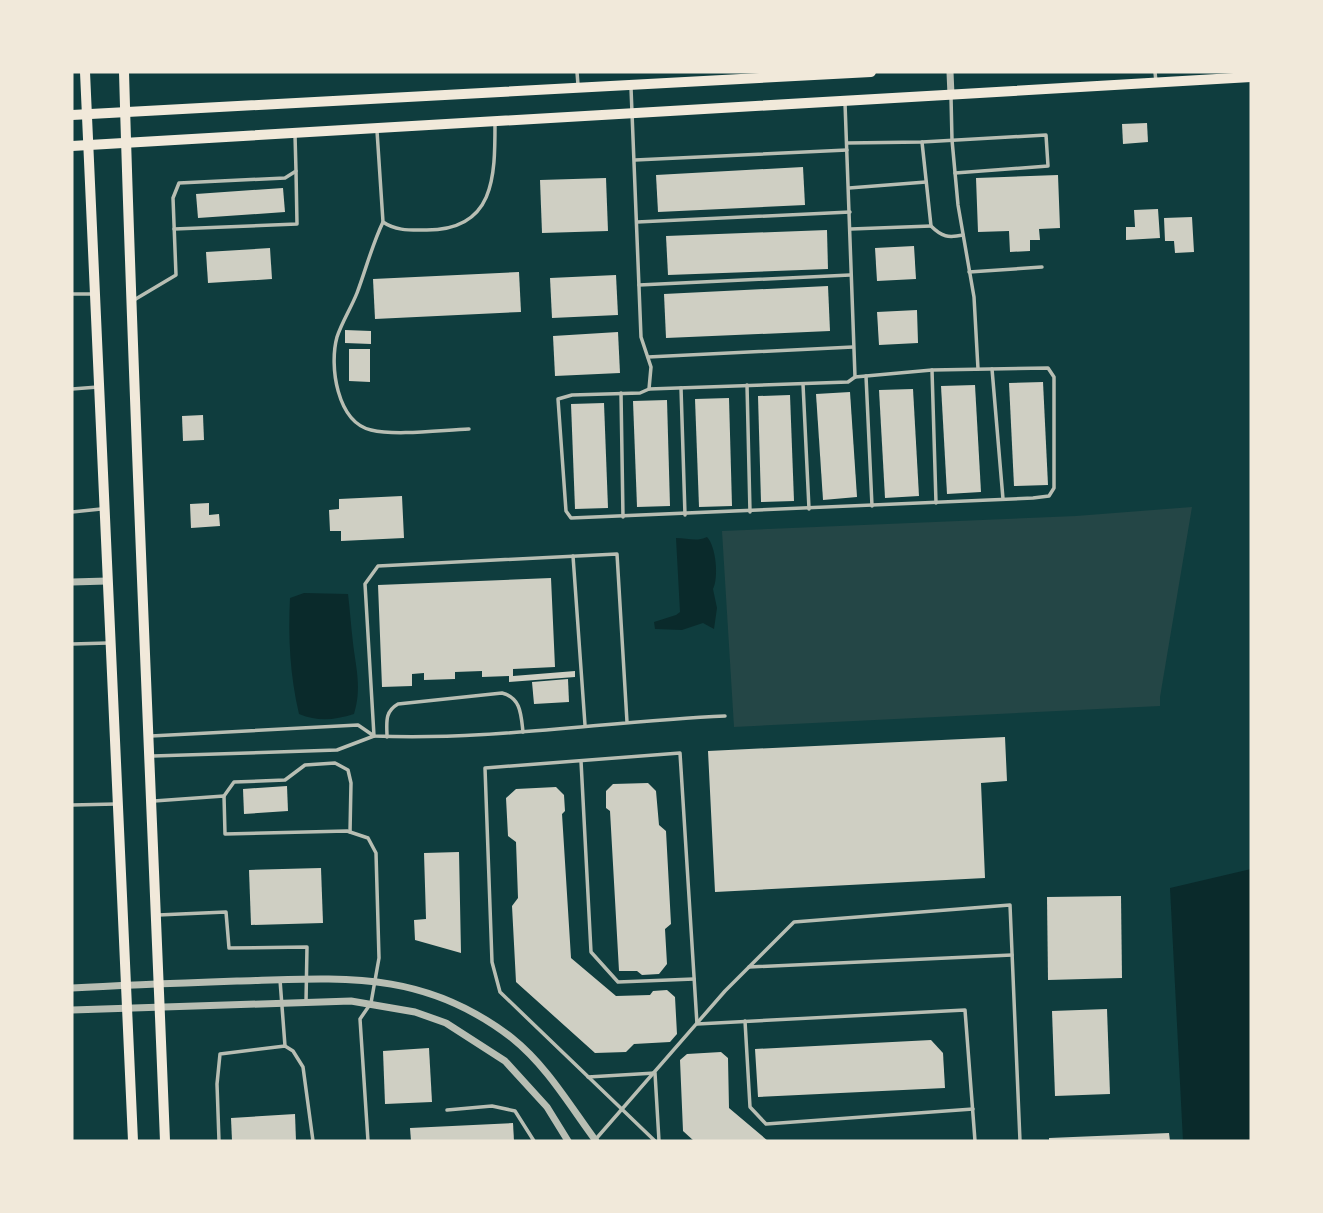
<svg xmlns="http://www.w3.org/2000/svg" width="1323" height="1213" font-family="Lora,serif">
<rect width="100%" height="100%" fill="#0f3d3e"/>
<!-- green -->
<polygon fill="#244646" points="1192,507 1160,697 1160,706 734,727 722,531 1076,516"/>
<!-- water -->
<g fill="#0a2a2b">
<path d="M707 537C716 546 719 578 713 589L717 608 714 629 703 623 682 630 655 629 654 622 676 615 680 612 676 538C688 538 696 542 707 537Z"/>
<path d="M304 593 348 594C350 610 351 627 353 643 356 668 362 689 354 714 334 720 319 722 299 714 290 675 288 638 290 598Z"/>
<polygon points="1251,869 1251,1141 1183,1141 1170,888"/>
</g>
<!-- building -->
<g fill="#cfcfc3">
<polygon points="1147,123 1148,142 1123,144 1122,124"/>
<polygon points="803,167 805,205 658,212 656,175"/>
<polygon points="1058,175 1060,228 1039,229 1040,240 1030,240 1030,251 1010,252 1009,231 978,232 976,178"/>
<polygon points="606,178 608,231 542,233 540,180"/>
<polygon points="283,188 285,212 198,218 196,194"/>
<polygon points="1158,209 1160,238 1126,240 1126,227 1135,227 1134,210"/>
<polygon points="1192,217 1194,252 1175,253 1174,241 1165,241 1164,218"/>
<polygon points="827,230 828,269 668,275 666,236"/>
<polygon points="914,246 916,279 877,281 875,248"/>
<polygon points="270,248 272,279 208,283 206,252"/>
<polygon points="519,272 521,312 375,319 373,279"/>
<polygon points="616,275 618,315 552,318 550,278"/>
<polygon points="828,286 830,331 666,338 664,294"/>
<polygon points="917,310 918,343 879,345 877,312"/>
<polygon points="345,330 371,331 371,344 345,343"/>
<polygon points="618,332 620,373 555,376 553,336"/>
<polygon points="349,349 370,349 370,382 349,381"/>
<polygon points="1043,382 1048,485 1014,486 1009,383"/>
<polygon points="975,385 981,492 947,494 941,386"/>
<polygon points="913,389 919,496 885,498 879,390"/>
<polygon points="850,392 857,497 823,500 816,394"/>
<polygon points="790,395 794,501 761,502 758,396"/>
<polygon points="729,398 732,506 699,507 695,399"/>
<polygon points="667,400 670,506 637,507 633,401"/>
<polygon points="604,403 608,508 575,509 571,404"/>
<polygon points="203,415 204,440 183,441 182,416"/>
<polygon points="402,496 404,538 341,541 341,531 330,531 329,510 339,509 339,499"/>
<polygon points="209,503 209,515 219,514 220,526 191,528 190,504"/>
<polygon points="551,578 555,667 513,669 513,676 575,671 575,677 509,682 509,676 482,677 482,671 455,672 455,679 424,680 424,673 412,674 412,686 382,687 378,585"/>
<polygon points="568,679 569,702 534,704 532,682"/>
<polygon points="1005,737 1007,781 981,783 985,878 715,892 708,751"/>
<polygon points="648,783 656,791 659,825 666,831 671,924 665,929 667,964 659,974 642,975 637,971 619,971 610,811 606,808 606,791 613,784"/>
<polygon points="287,786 288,811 244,814 243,789"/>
<polygon points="556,787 564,795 565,811 562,814 571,958 616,996 650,995 653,991 667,990 675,997 677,1034 670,1042 634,1044 626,1052 595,1053 516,982 512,906 518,898 516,842 508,836 506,798 516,789"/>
<polygon points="459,852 461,953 415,940 414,920 426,919 424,853"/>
<polygon points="321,868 323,923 251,925 249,870"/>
<polygon points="1121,896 1122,978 1048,980 1047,897"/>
<polygon points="1107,1009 1110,1094 1055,1096 1052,1011"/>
<polygon points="931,1040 943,1053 945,1088 758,1097 755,1049"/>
<polygon points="429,1048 432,1102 385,1104 383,1051"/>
<polygon points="721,1052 728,1058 729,1108 768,1141 694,1141 683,1131 680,1060 687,1054"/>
<polygon points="295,1114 296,1141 232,1141 231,1118"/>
<polygon points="513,1123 514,1141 411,1141 410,1128"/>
<polygon points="1169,1133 1170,1141 1049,1141 1049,1138"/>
</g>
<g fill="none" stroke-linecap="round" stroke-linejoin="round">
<!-- service -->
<g stroke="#b8beb3" stroke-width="3.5">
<polyline points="577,72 578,85"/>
<polyline points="1155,72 1156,82"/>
<polyline points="631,88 641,337 651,367 649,389 640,393 572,395 558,399 566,511 571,518 1033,498 1049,496 1054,488 1054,377 1048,368 932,370 855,377"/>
<polyline points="951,97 952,140 958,205 974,297 978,369"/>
<path d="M377 131 383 222C396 231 410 230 425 230 495 231 495 177 495 123"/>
<path d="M922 142 931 226C942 237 948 238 963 235"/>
<polyline points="847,143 922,142 1046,135 1048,166 955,173"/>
<polyline points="635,160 847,150"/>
<polyline points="849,188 926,182"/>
<path d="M383 222C372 245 366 269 357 293 351 308 342 322 337 337 329 366 337 422 371 430 396 436 442 430 469 429"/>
<polyline points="637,222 850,212"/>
<polyline points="174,229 297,224 296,171"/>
<polyline points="851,229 931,226"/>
<polyline points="969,272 1042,267"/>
<polyline points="639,285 850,275"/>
<polyline points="72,294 92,294"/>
<polyline points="134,300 176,275 173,198 179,183 285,178 296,171 295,135"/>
<polyline points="648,357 853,347"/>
<polyline points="992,369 1003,499"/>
<polyline points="932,370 936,503"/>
<polyline points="866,376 872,506"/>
<polyline points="803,384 809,509"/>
<polyline points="747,385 750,512"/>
<polyline points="681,388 685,515"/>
<polyline points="72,389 98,387"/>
<polyline points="649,389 848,382 855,377 845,103"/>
<polyline points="621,393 623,517"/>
<polyline points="72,512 101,509"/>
<polyline points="573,556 585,725"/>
<polyline points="72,644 108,643"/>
<path d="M627 722 617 554 378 566 365 584 374 736C491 741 608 721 725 716"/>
<polyline points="151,736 358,725 374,736 337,750 153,756"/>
<path d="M387 737C387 723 384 712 398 704L502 693C521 698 521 714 523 732"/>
<polyline points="581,761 591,952 618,982 694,979"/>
<polyline points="224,796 234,782 285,780 305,765 335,763 348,770 351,783 350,832"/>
<polyline points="154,801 224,796 225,834 347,831 368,838 376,853 379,958 371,1003 360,1019 368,1141"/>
<polyline points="72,805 116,804"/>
<polyline points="158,915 226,912 229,948 307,947 306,1002"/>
<polyline points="749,967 1012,955"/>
<polyline points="280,980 285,1046"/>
<polyline points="745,1021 750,1107 766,1124 973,1109"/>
<polyline points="588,1077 655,1073 659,1141"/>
<polyline points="447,1110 492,1106 515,1111 534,1141"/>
<polyline points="595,1140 725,991 794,922 1010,905 1020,1141"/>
<polyline points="219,1141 217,1084 220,1054 285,1046 293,1051 303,1067 313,1141"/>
<polyline points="655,1141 500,992 492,962 485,768 680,753 697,1024 965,1010 975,1141"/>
</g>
<!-- minor -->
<g stroke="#b8beb3" stroke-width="7">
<polyline points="950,72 951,95"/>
<polyline points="72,582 107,581"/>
<path d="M72 988C127 985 182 983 237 981 342 978 423 969 512 1038 547 1066 570 1106 596 1141"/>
<polyline points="72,1010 351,1001 415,1012 446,1023 505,1061 547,1107 568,1141"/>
</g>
<!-- secondary -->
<g stroke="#f1e9da" stroke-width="10">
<polyline points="72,115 871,72"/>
<polyline points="72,146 1251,77"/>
</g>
<!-- primary -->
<g stroke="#f1e9da" stroke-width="10">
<polyline points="85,72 133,1141"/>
<path d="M124 72C134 428 151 785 165 1141"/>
</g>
</g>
<!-- border -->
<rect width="1323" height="1213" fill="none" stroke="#f1e9da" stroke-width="147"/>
</svg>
